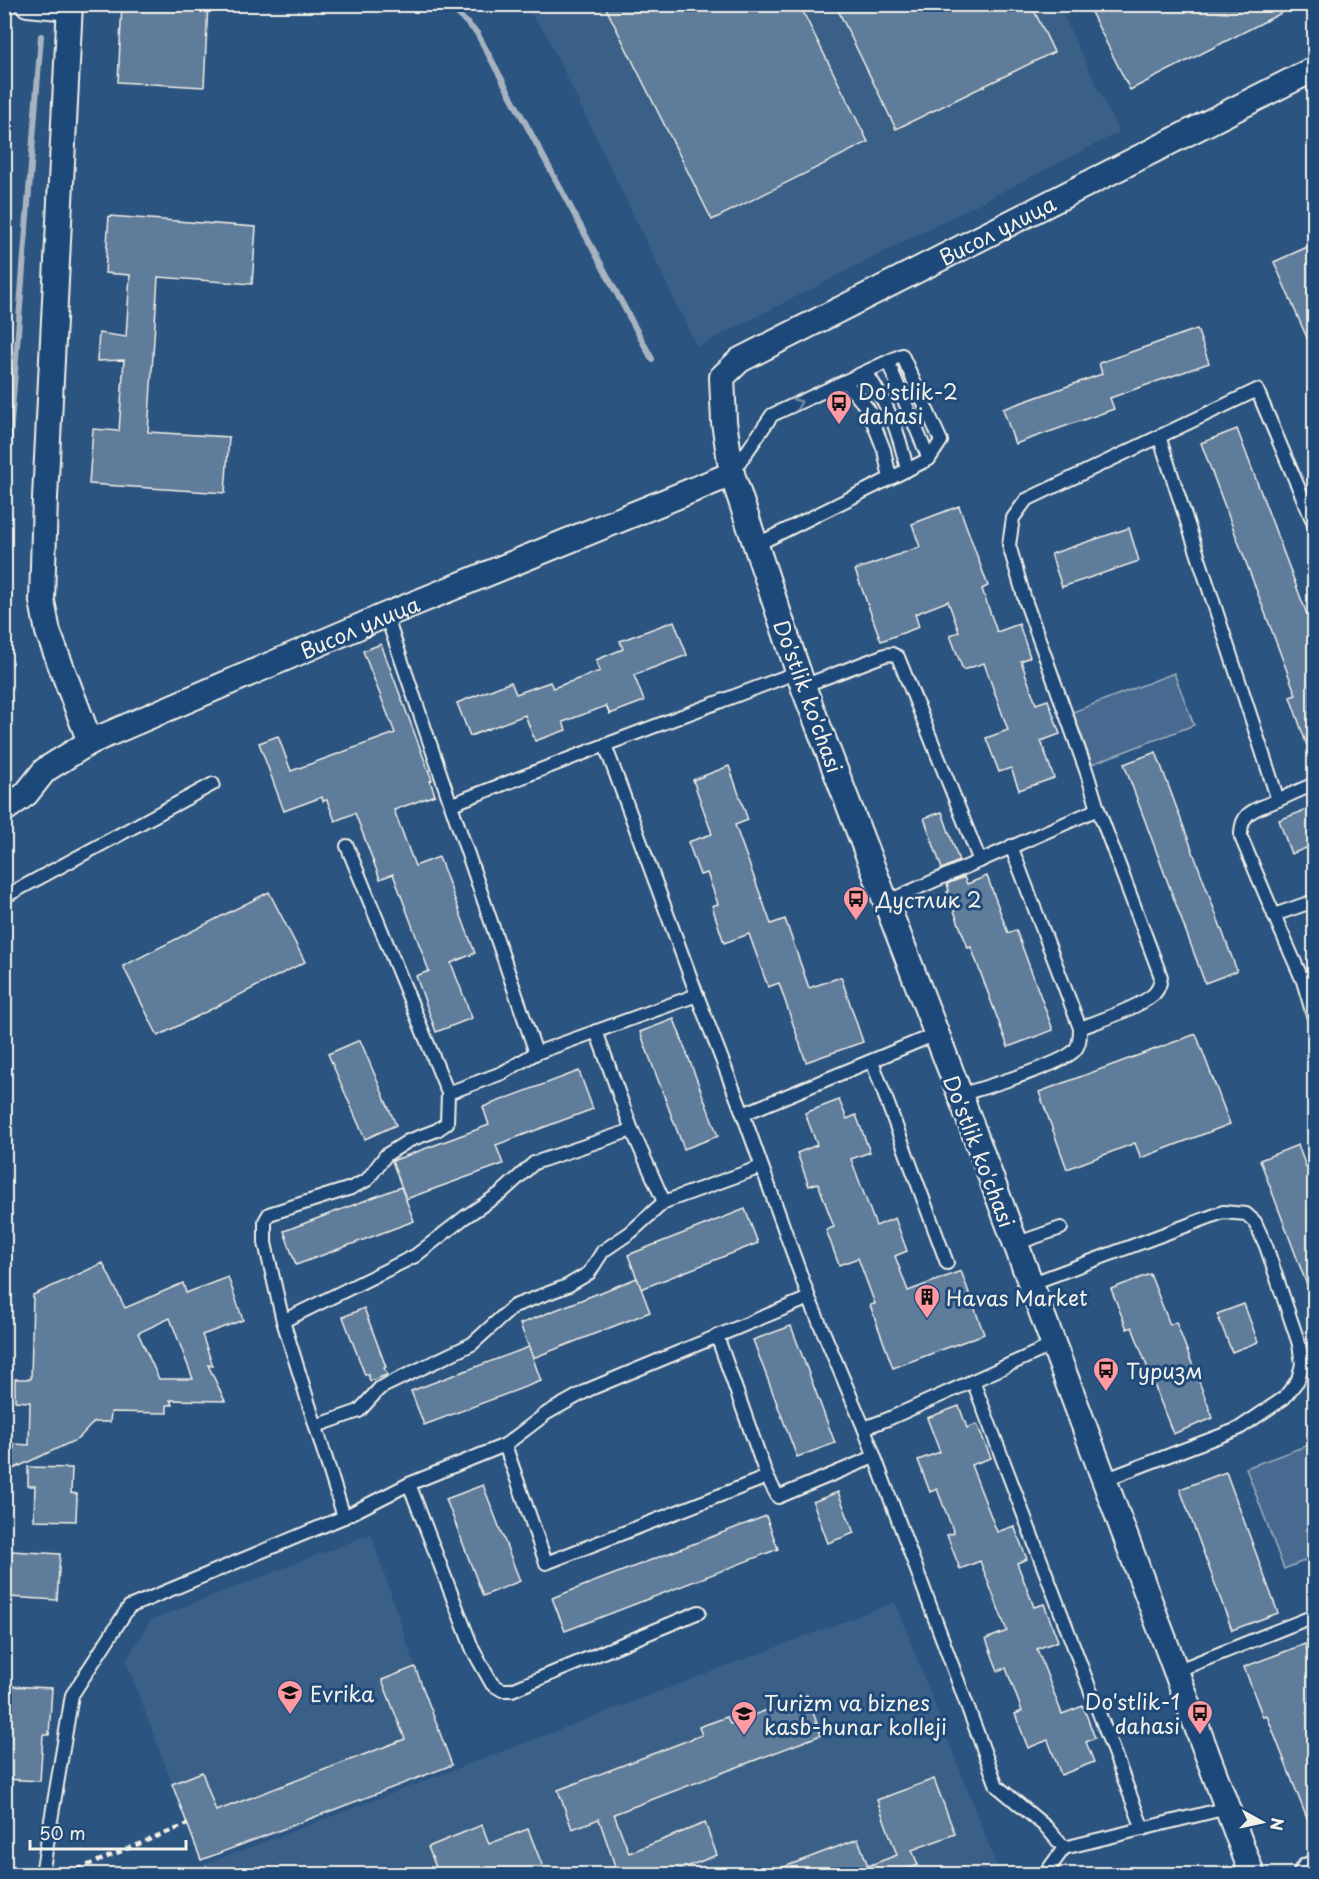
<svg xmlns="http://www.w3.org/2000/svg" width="1319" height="1879" font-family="'Playpen Sans',sans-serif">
<rect width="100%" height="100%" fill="#2c5481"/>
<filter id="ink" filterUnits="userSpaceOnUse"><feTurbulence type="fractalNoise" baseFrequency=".0167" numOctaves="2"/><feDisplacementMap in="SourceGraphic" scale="12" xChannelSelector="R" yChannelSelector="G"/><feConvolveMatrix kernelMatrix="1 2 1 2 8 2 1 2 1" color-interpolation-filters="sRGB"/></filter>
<g filter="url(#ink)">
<!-- built -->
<g fill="#3b6088">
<polygon points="523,5 1058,5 1119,132 697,347 545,32"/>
<polygon points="371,1534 415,1667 452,1765 201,1860 126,1661 151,1620"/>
<polygon points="895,1602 999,1872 992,1874 180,1874"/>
</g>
<!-- green -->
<g fill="#496b90" stroke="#9eaebc" stroke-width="1.5">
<polygon points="1174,673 1194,725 1092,764 1073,712"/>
<polygon points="1311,1444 1314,1452 1314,1557 1284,1569 1246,1468"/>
</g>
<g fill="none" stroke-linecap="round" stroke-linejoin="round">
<!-- stream -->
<g stroke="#a7b4c0" stroke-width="6">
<polyline points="448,4 477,33 652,359"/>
<polyline points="4,513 41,36"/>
</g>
</g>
<!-- building -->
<g fill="#5e7b9a" stroke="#f4f1e8" stroke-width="1.5" fill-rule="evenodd">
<polygon points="122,4 208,4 204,87 118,82"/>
<polygon points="604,4 799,4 868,142 712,220"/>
<polygon points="835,4 1031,4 1054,52 896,129"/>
<polygon points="1087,4 1299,4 1130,90"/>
<polygon points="109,216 256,227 252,284 158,277 148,432 229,437 225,493 89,484 93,429 119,431 124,360 97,361 99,333 126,337 130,275 105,273"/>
<polygon points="1314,244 1314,354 1274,262"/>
<polygon points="1197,329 1209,363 1110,398 1114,409 1015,444 1003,409 1102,374 1099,363"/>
<polygon points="1237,429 1314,633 1314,759 1312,760 1290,697 1296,695 1201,443"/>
<polygon points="959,506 988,586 982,589 997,632 1019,624 1030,657 1021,661 1036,704 1048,700 1060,734 1041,741 1054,778 1019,790 1011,768 999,772 986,738 1008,730 984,663 963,670 950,635 959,632 948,601 915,614 919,627 881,641 855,570 920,547 912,524"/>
<polygon points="1129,528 1139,561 1062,587 1051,554"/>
<polygon points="674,621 687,655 634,675 644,701 610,714 606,706 563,722 566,730 535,741 525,715 470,736 457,703 511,682 516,694 550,682 553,688 600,671 596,660 623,649 620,641"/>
<polygon points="381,644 432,780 430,781 435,795 394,810 415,866 439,857 475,953 451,963 472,1018 436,1032 416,976 429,971 393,874 380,879 355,813 335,821 327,800 323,801 322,797 284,811 259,743 278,736 291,771 395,733 363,651"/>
<polygon points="1156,752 1237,971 1205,983 1124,764"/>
<polygon points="729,766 748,820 735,825 771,924 785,919 809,988 841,977 863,1042 806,1062 779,983 768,987 749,934 724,943 712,906 718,904 707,873 700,875 688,842 712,834 693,780"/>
<polygon points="1314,807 1314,845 1291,854 1279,820"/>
<polygon points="942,812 959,861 942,869 924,818"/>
<polygon points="987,876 1008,933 1016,930 1053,1030 1008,1047 971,947 968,948 947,892 949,891 947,884 964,877 967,884"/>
<polygon points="269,892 305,962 158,1036 123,966"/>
<polygon points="674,1019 718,1136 684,1149 640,1032"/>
<polygon points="1196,1034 1230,1124 1141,1158 1135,1143 1067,1169 1039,1092"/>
<polygon points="360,1040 396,1125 365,1139 328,1054"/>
<polygon points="579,1071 593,1109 496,1145 503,1164 406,1199 392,1161 489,1125 483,1107"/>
<polygon points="839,1100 847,1119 856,1115 870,1152 851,1159 876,1226 895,1218 907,1251 895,1256 908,1291 961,1271 984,1334 893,1368 870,1305 875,1304 858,1258 839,1265 826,1230 834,1227 818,1183 809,1186 797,1153 817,1145 805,1113"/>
<polygon points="1298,1145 1314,1189 1314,1300 1313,1301 1260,1160"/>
<polygon points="401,1187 414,1221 296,1265 284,1231"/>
<polygon points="745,1209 758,1243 641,1289 628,1255"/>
<path d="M103 1263 125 1308 183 1283 186 1293 228 1277 243 1320 202 1335 213 1366 208 1365 225 1401 170 1400 173 1405H167V1413L111 1412 110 1422H94L78 1439 13 1469 14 1444 29 1445 30 1402 15 1401V1379H31L33 1295ZM170 1318 193 1379H159L138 1333Z"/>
<polygon points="1150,1274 1170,1325 1176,1322 1213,1418 1173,1434 1132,1327 1127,1329 1111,1289"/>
<polygon points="637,1278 650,1312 533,1358 520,1324"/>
<polygon points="1244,1304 1258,1342 1232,1352 1217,1314"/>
<polygon points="364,1308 386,1367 384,1368 387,1375 370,1381 368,1374 365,1375 343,1317"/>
<polygon points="791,1326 835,1443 797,1457 753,1340"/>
<polygon points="529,1347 541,1381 424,1425 411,1391"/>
<polygon points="959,1406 967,1428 977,1424 991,1458 971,1465 997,1532 1014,1526 1027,1559 1017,1563 1034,1607 1044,1604 1058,1641 1037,1649 1062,1714 1083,1706 1095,1738 1086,1742 1094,1762 1061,1775 1048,1740 1028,1748 1015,1714 1022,1711 1006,1668 998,1671 986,1639 1007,1631 980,1561 960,1569 947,1535 954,1533 937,1489 930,1492 918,1460 940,1452 927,1418"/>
<polygon points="28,1467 72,1468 71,1493 77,1494 76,1521 34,1520 35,1486 28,1486"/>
<polygon points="1226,1472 1278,1613 1232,1630 1180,1489"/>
<polygon points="483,1485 520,1581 483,1596 446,1499"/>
<polygon points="838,1492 854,1533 828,1543 813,1502"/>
<polygon points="766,1516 778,1549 565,1631 552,1598"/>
<polygon points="11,1551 60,1554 57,1600 9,1597"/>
<polygon points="1305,1644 1314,1669 1313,1834 1267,1716 1263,1717 1244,1667"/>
<polygon points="415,1667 452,1765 201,1860 172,1784 202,1772 216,1811 405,1739 382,1680"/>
<polygon points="7,1686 52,1688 49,1735 43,1735 40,1781 4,1779"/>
<polygon points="807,1695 821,1735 614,1814 629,1853 705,1823 717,1855 666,1875 618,1875 599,1819 572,1829 558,1790 702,1735 699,1727 727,1717 730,1724"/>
<polygon points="934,1779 955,1834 912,1850 918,1865 891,1875 768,1875 768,1873 858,1839 868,1866 897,1855 877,1800"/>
<polygon points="482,1825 489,1844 528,1829 546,1875 439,1875 428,1847"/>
</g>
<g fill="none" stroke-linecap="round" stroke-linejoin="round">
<defs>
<g id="lane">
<polyline points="888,362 929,459"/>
<path d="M866 372C888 405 899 431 907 470"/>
<polyline points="845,382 868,409 884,450 890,478"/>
<polyline points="1159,436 1278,800 1314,784"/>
<polyline points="733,472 772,415 902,355 941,441 929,459 756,545"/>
<polyline points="386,615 536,1053"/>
<polyline points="803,686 885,655 892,654 898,657 980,861"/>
<polyline points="605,745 798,672"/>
<path d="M1278 800C1256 810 1240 810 1241 837L1274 915 1314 901"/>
<polyline points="452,804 605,745 697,995 743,1114 809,1298 864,1428 997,1786 1046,1827 1064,1848 1227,1808"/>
<polyline points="4,897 213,784"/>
<polyline points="886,902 1098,809 1087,773 1025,600 1009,545 1013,518 1026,500 1257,390 1314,524"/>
<polyline points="1274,915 1303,981 1314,1018"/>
<path d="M1080 1028C1099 1021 1140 1007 1154 994 1159 989 1160 983 1161 977L1098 809"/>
<polyline points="596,1031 632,1130 664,1202 761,1167"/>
<polyline points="872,1061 947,1263"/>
<polyline points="448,1093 502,1073 536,1053 697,995"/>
<path d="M960 1095C982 1088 1062 1065 1075 1050 1080 1044 1080 1036 1080 1028L1011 846"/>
<polyline points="743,1114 936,1034"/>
<polyline points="1015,1244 1061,1228"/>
<polyline points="1030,1284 1223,1212 1246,1214 1255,1222 1266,1246 1299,1344 1302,1364 1298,1380 1284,1398 1238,1429 1104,1480"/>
<polyline points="283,1321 415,1256 465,1217 501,1193 534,1163 632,1130"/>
<polyline points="717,1336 767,1477"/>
<polyline points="973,1381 1143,1829"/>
<polyline points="316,1426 359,1411 380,1388 472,1344 514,1306 567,1286 589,1273 603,1251 631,1232 664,1202"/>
<polyline points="864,1428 888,1419 1053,1345"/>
<polyline points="505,1445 547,1413 590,1389 809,1298"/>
<polyline points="409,1484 473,1650 492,1684 502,1690 512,1690 699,1612"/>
<polyline points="344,1517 283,1321 265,1243 265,1221 269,1214 351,1188 367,1180 386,1155 408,1141 437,1130 447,1123 448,1093 347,846"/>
<polyline points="1176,1671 1314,1616"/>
<polyline points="42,1874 72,1695 129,1607 344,1517 409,1484 505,1445 546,1563 767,1477 778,1497 874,1457"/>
<polyline points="1045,1874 1064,1848"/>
</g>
<g id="street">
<polyline points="28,4 70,8"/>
<polyline points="70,4 45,498 42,601 48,632 90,742"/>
<path id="s1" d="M4 810 26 794 45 770 90 742 386 615 732 474"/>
<path id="s2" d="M1252 1874 960 1095 803 686 732 474 724 422 722 377 740 360 1314 69"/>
</g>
<polyline id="secondary" points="1311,1874 1314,1873"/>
</defs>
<!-- lane casing -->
<use href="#lane" stroke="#f4f1e8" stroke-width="16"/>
<!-- street casing -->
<use href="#street" stroke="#f4f1e8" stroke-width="28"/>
<!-- secondary casing -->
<use href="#secondary" stroke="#f4f1e8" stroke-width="38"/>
<!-- path -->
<polyline stroke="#f4f1e8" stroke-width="4" stroke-dasharray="6 4.5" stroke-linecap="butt" points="57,1874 71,1872 188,1824"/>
<!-- lane -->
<use href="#lane" stroke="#1f4a7a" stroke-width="12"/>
<!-- street -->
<use href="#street" stroke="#1f4a7a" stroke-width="24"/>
<!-- secondary -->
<use href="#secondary" stroke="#1f4a7a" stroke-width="33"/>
</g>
<!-- one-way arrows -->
<defs><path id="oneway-chevron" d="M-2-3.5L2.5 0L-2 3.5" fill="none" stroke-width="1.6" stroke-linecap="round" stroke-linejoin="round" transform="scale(1.5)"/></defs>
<use stroke="#748da6" href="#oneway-chevron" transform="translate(798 403) rotate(-24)"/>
</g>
<!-- icons -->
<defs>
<symbol id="bus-pin" viewBox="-11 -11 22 30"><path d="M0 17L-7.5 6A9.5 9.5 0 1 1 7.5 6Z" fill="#ff9aa2" stroke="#1f4a7a"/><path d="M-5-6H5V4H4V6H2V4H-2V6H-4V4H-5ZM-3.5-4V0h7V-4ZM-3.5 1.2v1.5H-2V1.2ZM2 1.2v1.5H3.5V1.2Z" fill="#111"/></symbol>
<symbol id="building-pin" viewBox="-11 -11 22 30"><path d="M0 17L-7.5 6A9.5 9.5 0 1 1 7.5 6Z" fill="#ff9aa2" stroke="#1f4a7a"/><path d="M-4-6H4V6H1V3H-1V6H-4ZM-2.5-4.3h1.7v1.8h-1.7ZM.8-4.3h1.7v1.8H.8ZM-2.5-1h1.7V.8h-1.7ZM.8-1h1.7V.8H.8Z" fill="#111"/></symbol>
<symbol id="school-pin" viewBox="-11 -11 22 30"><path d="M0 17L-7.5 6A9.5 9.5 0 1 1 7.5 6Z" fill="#ff9aa2" stroke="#1f4a7a"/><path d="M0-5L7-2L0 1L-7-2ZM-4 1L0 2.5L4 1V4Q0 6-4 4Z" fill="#111"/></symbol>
<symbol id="university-pin" viewBox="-11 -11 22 30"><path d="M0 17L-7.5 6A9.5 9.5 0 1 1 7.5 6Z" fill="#ff9aa2" stroke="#1f4a7a"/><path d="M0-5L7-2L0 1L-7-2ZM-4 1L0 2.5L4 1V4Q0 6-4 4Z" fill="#111"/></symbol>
</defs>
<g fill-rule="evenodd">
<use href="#bus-pin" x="824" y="388" width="30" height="40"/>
<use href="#bus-pin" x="841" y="884" width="30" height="40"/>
<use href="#building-pin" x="912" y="1282" width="30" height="40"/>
<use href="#bus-pin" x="1091" y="1355" width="30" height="40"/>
<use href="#school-pin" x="275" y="1678" width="30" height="40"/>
<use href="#bus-pin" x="1185" y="1698" width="30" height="40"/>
<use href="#university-pin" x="729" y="1699" width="30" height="40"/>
</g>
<g text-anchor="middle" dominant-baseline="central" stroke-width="6" stroke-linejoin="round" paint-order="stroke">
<!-- street labels -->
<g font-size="21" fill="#f4f1e8" stroke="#1f4a7a">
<text stroke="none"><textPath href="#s2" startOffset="1904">Висол улица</textPath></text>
<text stroke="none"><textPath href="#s1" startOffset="404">Висол улица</textPath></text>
<text transform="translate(809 696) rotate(70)">Do'stlik ko'chasi</text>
<text transform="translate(980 1151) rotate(69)">Do'stlik ko'chasi</text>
</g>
<!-- poi labels -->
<g font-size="21" fill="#f4f1e8" stroke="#1f4a7a" text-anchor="start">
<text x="858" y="391">Do'stlik-2<tspan x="858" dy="24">dahasi</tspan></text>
<text x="876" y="899">Дустлик 2</text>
<text x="946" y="1297">Havas Market</text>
<text x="1126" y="1370">Туризм</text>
<text x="310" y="1693">Evrika</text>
<text x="1180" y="1701" text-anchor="end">Do'stlik-1<tspan x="1180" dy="24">dahasi</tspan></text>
<text x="764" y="1702">Turizm va biznes<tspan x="764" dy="24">kasb-hunar kolleji</tspan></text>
</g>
</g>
<!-- margin -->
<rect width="1319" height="1879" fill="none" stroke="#1f4a7a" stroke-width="24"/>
<rect x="12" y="12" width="1295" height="1855" fill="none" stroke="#f4f1e8" stroke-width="2" filter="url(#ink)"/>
<!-- north arrow -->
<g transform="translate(1262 1822) rotate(98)" stroke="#1f4a7a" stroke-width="4.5" paint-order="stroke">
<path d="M0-4.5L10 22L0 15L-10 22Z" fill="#f4f1e8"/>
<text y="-9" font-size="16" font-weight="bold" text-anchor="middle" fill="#f4f1e8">N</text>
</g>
<!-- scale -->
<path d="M30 1840v9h156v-9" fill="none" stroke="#f4f1e8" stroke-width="3"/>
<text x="39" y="1840" font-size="18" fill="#f4f1e8" stroke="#1f4a7a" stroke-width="4.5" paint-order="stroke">50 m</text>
</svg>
